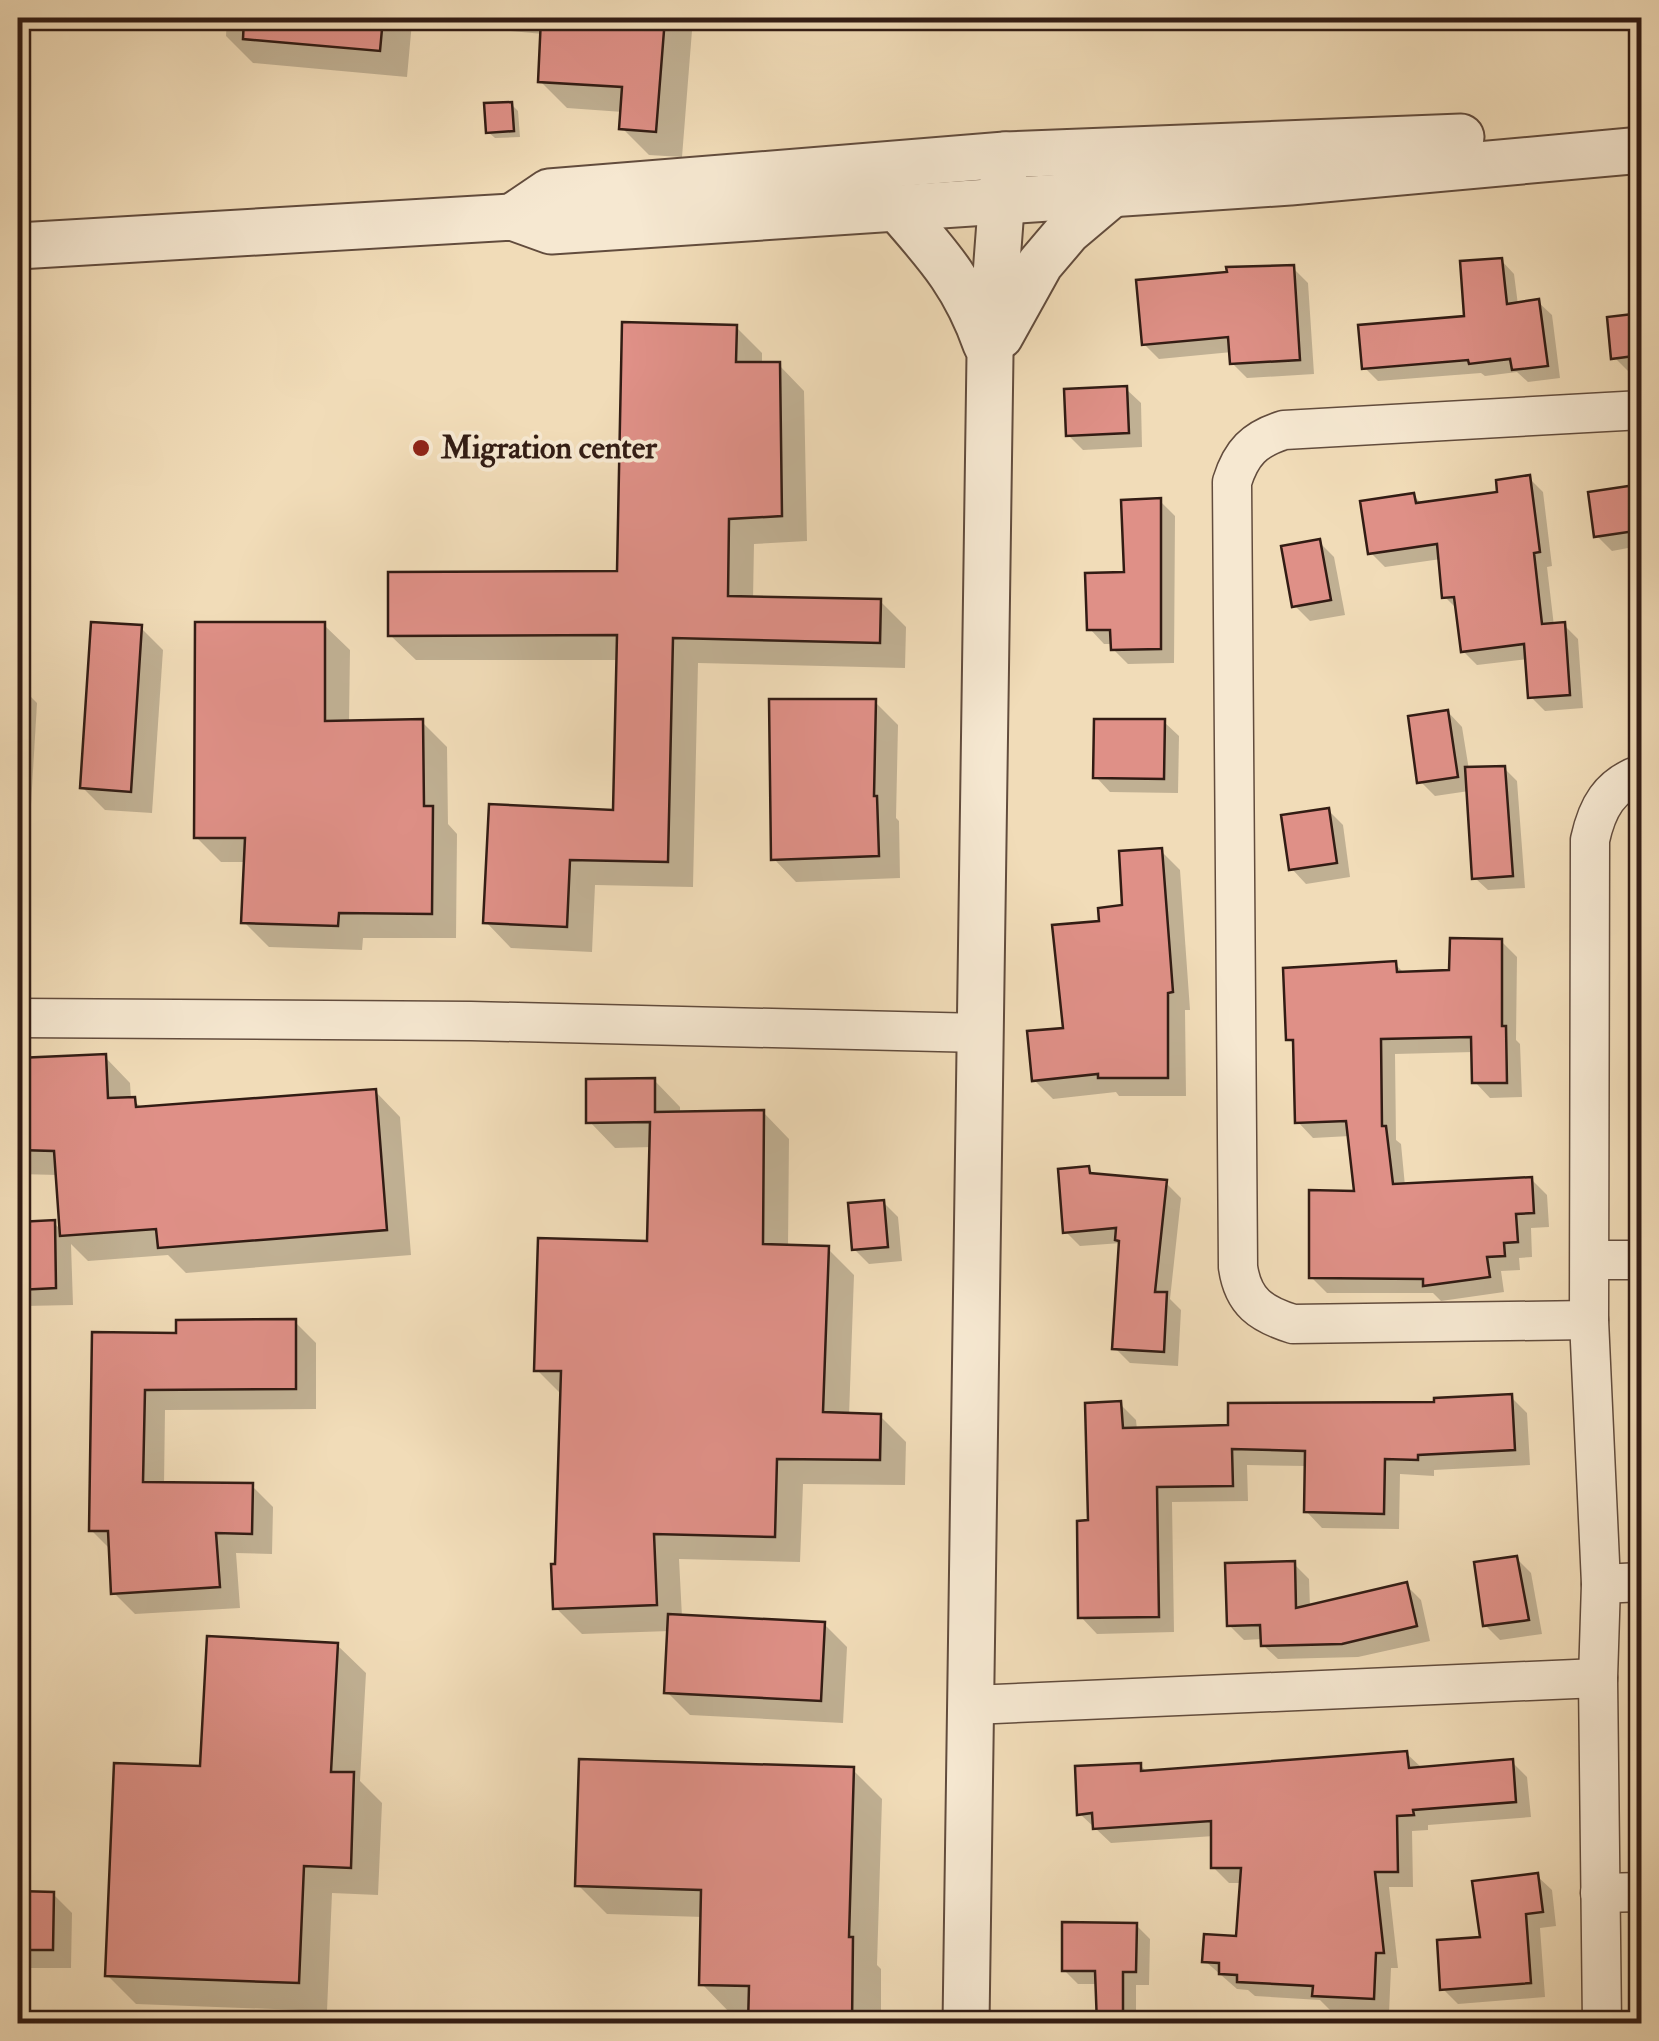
<svg xmlns="http://www.w3.org/2000/svg" width="1659" height="2041" font-family="'IM FELL Double Pica',serif">
<rect width="100%" height="100%" fill="#f1dcb8"/>
<filter id="stains"><feTurbulence type="fractalNoise" baseFrequency=".002" numOctaves="4"/><feColorMatrix values="0 0 0 0 .2 0 0 0 0 .09 0 0 0 0 .02 0 0 0 .5 -.17"/></filter>
<radialGradient id="worn" r=".72"><stop offset=".6" stop-color="#630" stop-opacity="0"/><stop offset="1" stop-color="#630" stop-opacity=".3"/></radialGradient>
<!-- shadow -->
<g fill="#0003">
<polygon points="227,18 693,18 682,157 649,155 622,128 623,112 567,108 540,81 543,34 412,22 407,77 253,63 226,36"/>
<polygon points="511,104 518,111 520,137 495,138 488,132"/>
<polygon points="1501,260 1514,274 1518,305 1538,302 1552,315 1560,378 1528,382 1517,372 1485,376 1481,373 1378,381 1364,367 1467,318"/>
<polygon points="1293,268 1308,283 1314,374 1247,378 1232,363 1232,352 1159,359 1144,344"/>
<polygon points="1642,316 1642,371 1629,372 1614,357"/>
<polygon points="736,327 762,353 762,365 779,365 804,391 807,541 754,544 753,599 880,601 906,627 905,668 698,663 693,887 595,885 592,952 511,948 486,922 615,812 619,660 416,660 390,635 619,574"/>
<polygon points="1126,389 1141,403 1142,447 1083,450 1068,435"/>
<polygon points="1529,478 1543,492 1552,566 1547,567 1554,626 1564,625 1578,639 1583,708 1545,711 1531,697 1528,659 1477,665 1463,651 1458,610 1445,597 1441,559 1385,567 1371,553 1413,495 1422,504 1500,494"/>
<polygon points="1642,487 1642,562 1628,548 1612,551 1597,536"/>
<polygon points="1160,501 1175,516 1174,663 1128,664 1113,649 1113,644 1104,644 1090,629 1127,575"/>
<polygon points="1319,542 1334,557 1345,615 1310,621 1295,606"/>
<polygon points="324,625 350,650 349,723 422,722 447,747 448,824 457,834 456,938 363,938 362,950 269,947 244,922 246,862 221,862 196,837"/>
<polygon points="141,628 163,650 152,813 105,810 82,787"/>
<polygon points="18,684 37,703 30,822 18,822"/>
<polygon points="875,702 898,725 896,818 899,821 900,878 796,882 774,859"/>
<polygon points="1448,712 1462,727 1469,770 1504,768 1517,781 1525,888 1488,890 1475,878 1469,791 1435,796 1420,781"/>
<polygon points="1164,722 1179,736 1178,793 1110,792 1096,777"/>
<polygon points="1328,810 1343,825 1350,877 1306,884 1292,869"/>
<polygon points="1161,851 1180,870 1190,1010 1185,1010 1186,1096 1119,1096 1116,1092 1053,1099 1034,1080 1066,1030 1101,923 1125,908"/>
<polygon points="1501,941 1517,957 1516,1040 1520,1044 1522,1097 1490,1098 1475,1082 1474,1052 1395,1054 1396,1140 1401,1144 1405,1186 1531,1179 1547,1195 1549,1227 1531,1228 1532,1257 1519,1258 1520,1270 1501,1271 1504,1292 1441,1301 1433,1293 1327,1293 1311,1277 1357,1193 1350,1136 1313,1138 1298,1122 1296,1046 1289,1039 1395,964 1405,974 1452,973"/>
<polygon points="1642,955 1642,994 1634,987 1632,956"/>
<polygon points="1633,1053 1642,1053 1642,1088 1635,1081"/>
<polygon points="105,1057 130,1083 131,1099 144,1109 375,1091 400,1117 411,1255 186,1273 168,1255 88,1261 71,1244 73,1305 25,1306 27,1517 18,1517 18,1224 54,1223 62,1231 58,1175 18,1174 18,1059"/>
<polygon points="654,1080 680,1107 680,1114 763,1112 789,1139 788,1248 828,1249 854,1275 849,1416 880,1416 906,1442 905,1485 803,1484 800,1562 679,1559 682,1617 824,1624 847,1647 843,1723 690,1715 667,1692 670,1631 582,1634 555,1607 563,1396 537,1370 650,1244 652,1147 615,1148 589,1121"/>
<polygon points="1088,1168 1096,1176 1166,1183 1181,1198 1170,1299 1181,1310 1178,1366 1130,1363 1115,1348 1121,1243 1080,1246 1065,1231"/>
<polygon points="1629,1174 1642,1174 1642,1235 1637,1230"/>
<polygon points="883,1202 898,1217 902,1261 869,1264 854,1249"/>
<polygon points="295,1322 316,1343 316,1409 165,1410 164,1485 252,1486 273,1507 272,1554 236,1553 240,1608 135,1614 114,1593 112,1551 91,1530 95,1335 178,1336"/>
<polygon points="1511,1397 1527,1413 1530,1465 1434,1470 1434,1476 1400,1474 1399,1529 1322,1528 1306,1511 1307,1466 1247,1465 1248,1501 1172,1502 1174,1632 1097,1634 1081,1617 1090,1523 1120,1404 1136,1420 1137,1430 1230,1428"/>
<polygon points="1636,1434 1642,1434 1642,1483 1639,1480"/>
<polygon points="1516,1558 1531,1573 1542,1634 1500,1640 1485,1625"/>
<polygon points="1294,1564 1309,1579 1310,1607 1406,1585 1421,1600 1430,1641 1358,1657 1278,1659 1263,1645 1263,1639 1244,1640 1229,1625"/>
<polygon points="337,1645 366,1673 360,1781 382,1803 378,1895 332,1893 327,2011 136,2004 107,1975 202,1769"/>
<polygon points="1406,1753 1423,1769 1512,1762 1527,1777 1531,1817 1428,1825 1428,1830 1412,1831 1413,1887 1389,1887 1398,1968 1391,1968 1389,2013 1331,2011 1320,2000 1255,1996 1248,1990 1237,1989 1205,1961 1238,1939 1242,1883 1229,1883 1213,1867 1214,1836 1111,1843 1080,1814 1140,1765 1148,1773"/>
<polygon points="853,1770 882,1799 877,1965 881,1969 881,2024 751,2024 751,2014 731,2014 702,1984 703,1917 607,1914 577,1884"/>
<polygon points="1537,1876 1552,1890 1556,1926 1540,1928 1545,1997 1458,2004 1443,1989"/>
<polygon points="18,1894 53,1894 72,1913 71,1968 18,1968"/>
<polygon points="1136,1925 1150,1939 1149,1985 1136,1985 1136,2024 1100,2024 1098,1984 1078,1984 1064,1970"/>
</g>
<!-- building -->
<g fill="#df9087" stroke="#321c14" stroke-width="2.5">
<polygon points="244,18 383,18 380,51 243,39"/>
<polygon points="541,18 665,18 656,132 619,129 622,87 538,82"/>
<polygon points="512,102 514,131 486,133 484,103"/>
<polygon points="1502,258 1507,304 1539,299 1548,366 1512,370 1510,359 1469,364 1468,360 1362,369 1358,325 1464,316 1460,261"/>
<polygon points="1294,265 1300,360 1230,364 1228,337 1142,345 1136,280 1227,272 1226,267"/>
<polygon points="1642,313 1642,355 1611,359 1607,317"/>
<polygon points="622,322 737,325 736,362 780,362 782,516 729,519 728,596 881,599 880,643 673,638 668,862 570,860 567,927 483,923 489,804 613,810 617,635 388,636 388,572 617,571"/>
<polygon points="1127,386 1129,433 1066,436 1064,389"/>
<polygon points="1530,475 1540,552 1534,553 1542,624 1565,622 1570,695 1528,698 1524,644 1461,652 1454,597 1442,598 1437,544 1368,554 1360,501 1414,493 1416,503 1497,492 1496,480"/>
<polygon points="1642,484 1642,530 1594,537 1588,492"/>
<polygon points="1161,498 1161,649 1111,650 1110,630 1087,630 1085,573 1124,572 1121,500"/>
<polygon points="1320,539 1331,600 1292,607 1281,546"/>
<polygon points="91,622 142,625 131,792 80,788"/>
<polygon points="195,622 325,622 325,721 423,719 424,806 433,806 432,914 339,913 338,926 241,923 245,838 194,838"/>
<polygon points="769,699 876,699 874,796 877,796 879,856 771,860"/>
<polygon points="1448,710 1458,777 1417,783 1408,716"/>
<polygon points="1094,719 1165,719 1164,779 1093,778"/>
<polygon points="1505,766 1513,876 1472,879 1465,767"/>
<polygon points="1329,808 1337,863 1289,870 1281,815"/>
<polygon points="1162,848 1173,992 1168,993 1168,1078 1098,1078 1098,1074 1032,1081 1027,1031 1063,1028 1052,925 1099,921 1098,908 1122,905 1119,851"/>
<polygon points="1450,938 1502,939 1502,1026 1506,1026 1507,1083 1472,1083 1471,1037 1381,1039 1382,1126 1386,1126 1393,1184 1532,1177 1534,1213 1516,1214 1518,1242 1504,1243 1505,1256 1487,1257 1490,1277 1423,1286 1423,1279 1309,1278 1309,1190 1354,1191 1346,1121 1295,1123 1293,1040 1286,1040 1283,968 1396,961 1397,972 1449,970"/>
<polygon points="106,1054 108,1098 135,1097 136,1107 376,1089 387,1230 158,1248 156,1229 60,1236 54,1151 18,1150 18,1058"/>
<polygon points="655,1078 655,1112 764,1110 763,1244 829,1246 823,1412 881,1414 880,1460 777,1459 775,1537 654,1534 657,1605 553,1609 551,1564 555,1564 561,1371 534,1371 538,1238 647,1241 650,1122 586,1123 586,1079"/>
<polygon points="1089,1166 1090,1173 1167,1180 1155,1292 1167,1292 1164,1352 1112,1349 1119,1241 1115,1240 1116,1228 1063,1233 1058,1169"/>
<polygon points="884,1200 888,1247 852,1250 848,1203"/>
<polygon points="55,1220 56,1288 18,1290 18,1222"/>
<polygon points="296,1319 296,1389 145,1390 143,1482 253,1483 252,1534 216,1533 220,1587 111,1594 108,1531 89,1531 92,1332 176,1333 176,1320"/>
<polygon points="1512,1394 1515,1450 1418,1455 1418,1460 1385,1459 1384,1514 1304,1512 1305,1451 1232,1449 1233,1486 1157,1487 1159,1617 1078,1618 1077,1521 1088,1520 1085,1403 1121,1401 1123,1428 1228,1425 1228,1403 1434,1402 1434,1398"/>
<polygon points="1517,1556 1529,1620 1483,1626 1474,1562"/>
<polygon points="1295,1561 1296,1608 1407,1582 1417,1626 1342,1644 1261,1646 1260,1625 1227,1626 1225,1563"/>
<polygon points="668,1614 825,1622 821,1701 664,1693"/>
<polygon points="207,1636 338,1643 331,1772 354,1772 351,1868 304,1866 299,1983 105,1976 114,1763 200,1766"/>
<polygon points="1407,1751 1409,1768 1513,1759 1516,1802 1413,1810 1414,1815 1397,1816 1398,1872 1375,1872 1384,1953 1376,1953 1374,1999 1312,1996 1313,1986 1237,1982 1237,1975 1219,1974 1219,1963 1202,1962 1204,1934 1236,1936 1241,1868 1211,1868 1211,1821 1093,1829 1092,1813 1077,1815 1075,1766 1141,1763 1141,1771"/>
<polygon points="579,1759 854,1767 849,1937 853,1937 852,2024 748,2024 749,1986 699,1985 701,1890 575,1886"/>
<polygon points="1538,1873 1543,1912 1526,1914 1531,1983 1440,1990 1437,1940 1480,1937 1472,1881"/>
<polygon points="18,1891 54,1892 53,1950 18,1950"/>
<polygon points="1062,1922 1137,1923 1136,1972 1123,1972 1123,2024 1097,2024 1095,1971 1062,1971"/>
</g>
<g fill="none" stroke-linecap="round" stroke-linejoin="round">
<defs>
<g id="minor">
<polyline points="18,1018 471,1021 981,1033"/>
<polyline points="1591,1260 1642,1260"/>
<path d="M1589 1320 1293 1324C1261 1314 1243 1302 1238 1267L1232 482C1241 453 1254 439 1284 430L1642 410"/>
<polyline points="1601,1584 1642,1582"/>
<polyline points="972,1705 1598,1678"/>
<polyline points="1600,1893 1642,1892"/>
<path d="M1602 2024 1598 1678 1601 1584 1589 1320 1590 840C1597 808 1609 785 1642 774"/>
</g>
<g id="tertiary">
<path d="M898 209C938 255 965 284 986 344"/>
<polyline points="512,217 549,192 1005,155 1461,137"/>
<polyline points="18,246 512,217 551,231 1290,182 1642,150"/>
<polyline points="1000,336 1040,264 1068,231 1113,193"/>
<polyline points="966,2024 990,355 1005,155"/>
</g>
</defs>
<!-- minor casing -->
<use href="#minor" stroke="#624c3d" stroke-width="41"/>
<!-- tertiary casing -->
<use href="#tertiary" stroke="#624c3d" stroke-width="49"/>
<!-- minor -->
<use href="#minor" stroke="#f6e8d1" stroke-width="38"/>
<!-- tertiary -->
<use href="#tertiary" stroke="#f6e8d1" stroke-width="45"/>
</g>
<!-- markers -->
<circle fill="#8f2418" stroke="#f6e8d1" stroke-width="4" cx="421" cy="448" r="10"/>
<g text-anchor="middle" dominant-baseline="central" stroke-width="8" stroke-linejoin="round" paint-order="stroke">
<!-- poi labels -->
<g font-size="32" font-weight="bold" fill="#321c14" stroke="#f6e8d1" text-anchor="start">
<text x="441" y="448">Migration center</text>
</g>
</g>
<!-- margin -->
<rect width="1659" height="2041" fill="none" stroke="#f1dcb8" stroke-width="60"/>
<rect x="20" y="20" width="1619" height="2001" fill="none" stroke="#321c14" stroke-width="5"/>
<rect x="30" y="30" width="1599" height="1981" fill="none" stroke="#321c14" stroke-width="2.5"/>
<rect width="100%" height="100%" filter="url(#stains)"/>
<rect width="100%" height="100%" fill="url(#worn)"/>
</svg>
